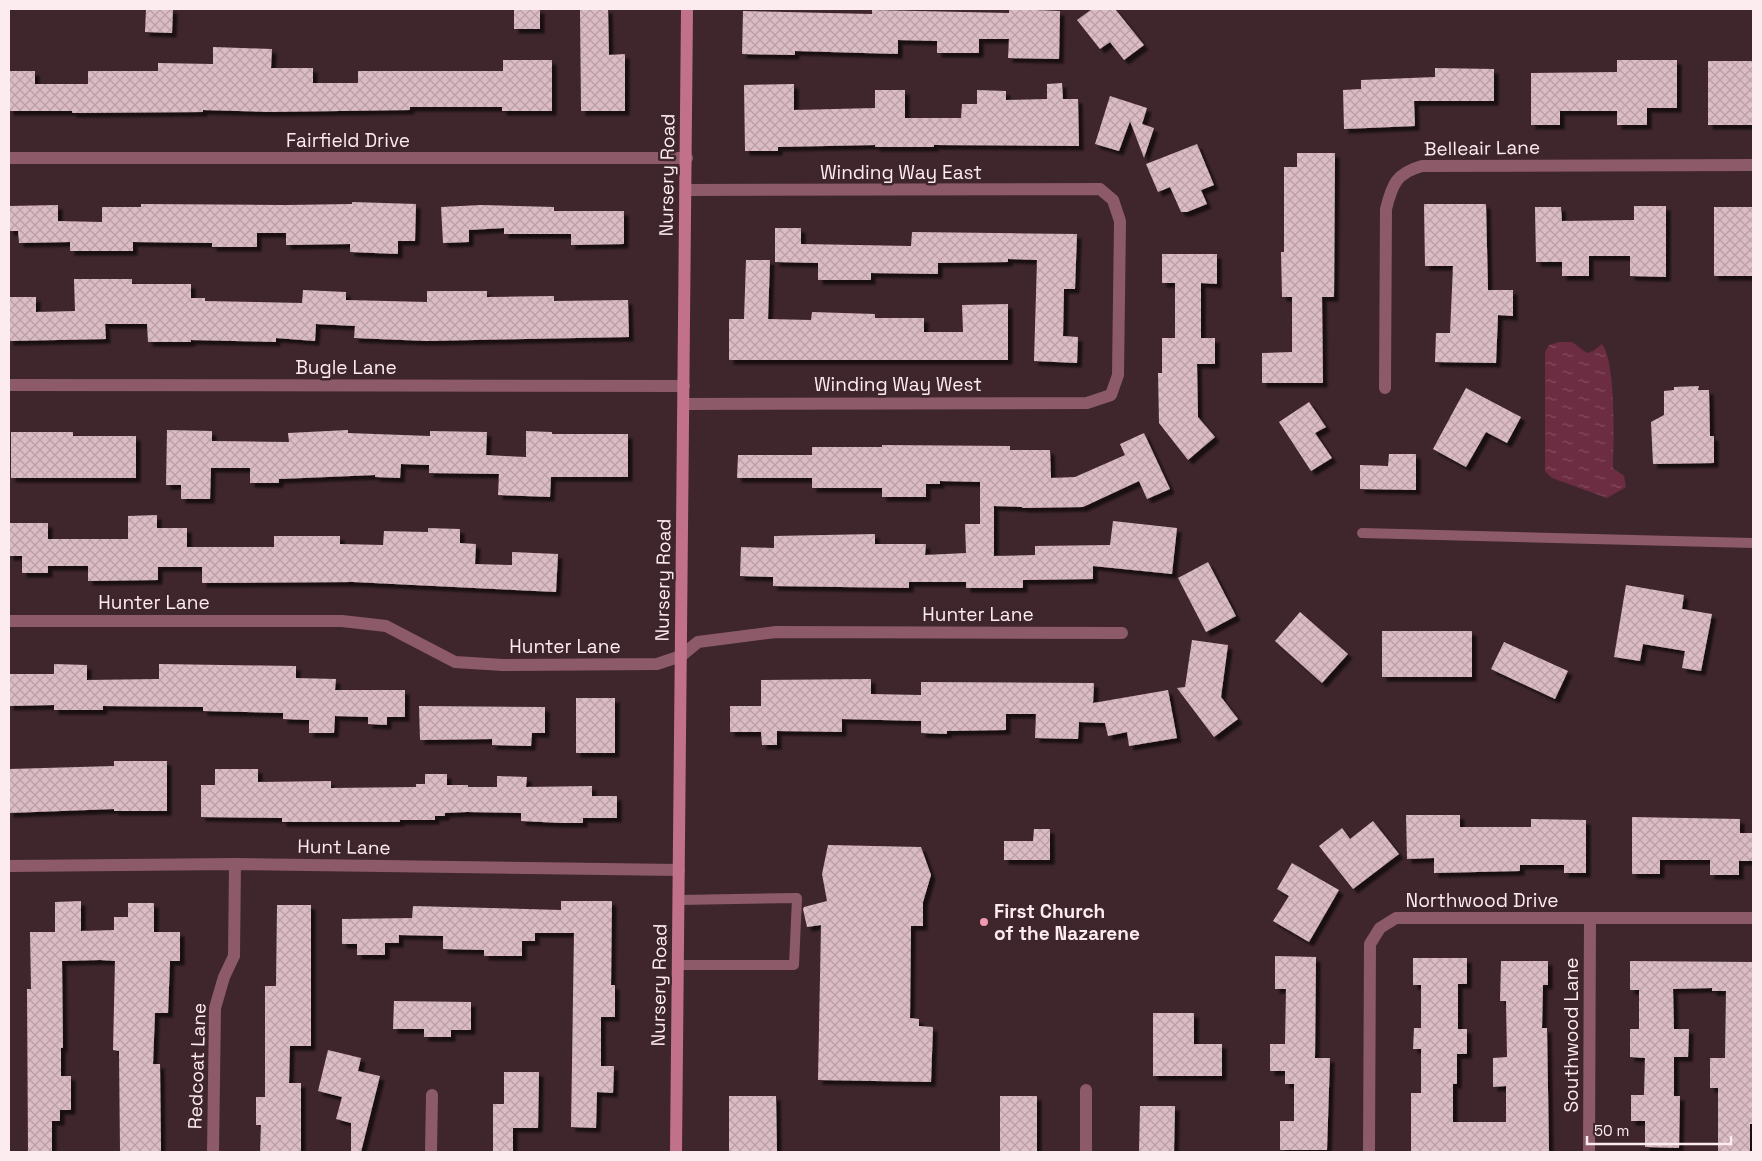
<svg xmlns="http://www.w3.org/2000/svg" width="1762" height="1161" font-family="'Space Grotesk',sans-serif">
<defs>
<pattern id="water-ripples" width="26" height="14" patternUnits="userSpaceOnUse" patternTransform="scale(1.25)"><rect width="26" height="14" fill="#6c2d42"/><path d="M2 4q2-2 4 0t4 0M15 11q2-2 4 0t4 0" fill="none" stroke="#824c5e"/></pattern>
<pattern id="building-cross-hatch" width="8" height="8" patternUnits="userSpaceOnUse" patternTransform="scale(1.25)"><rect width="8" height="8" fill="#dcbcc4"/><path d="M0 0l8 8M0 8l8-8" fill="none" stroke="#b89ea5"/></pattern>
<filter id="shadow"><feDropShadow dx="4.5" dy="4.5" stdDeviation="1" flood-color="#0009"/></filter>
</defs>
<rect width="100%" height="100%" fill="#3e262c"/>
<!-- water -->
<path fill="url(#water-ripples)" d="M1559 342H1572L1587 353 1593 351 1602 344C1616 363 1614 442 1613 468L1624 476 1626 487 1607 498 1552 478 1545 471V352L1549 345Z"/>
<!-- building -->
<g fill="url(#building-cross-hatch)" filter="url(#shadow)">
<polygon points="146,9 173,9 172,33 145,32"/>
<rect x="514" y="9" width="26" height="20"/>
<polygon points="580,9 608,9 609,55 625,54 625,111 581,111"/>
<polygon points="1009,9 1060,11 1059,59 1008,58 1009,39 979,39 979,53 937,53 937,41 898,40 898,54 795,51 795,55 742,54 743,11 872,14 872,10 1009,13"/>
<polygon points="1092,9 1115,9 1144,45 1124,60 1110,42 1100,49 1077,20"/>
<polygon points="213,47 272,49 271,68 313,68 313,83 358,83 358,71 503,71 503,60 552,60 552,111 502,111 502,107 410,107 410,110 269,112 203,110 203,112 72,113 72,111 9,111 9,71 35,71 35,84 88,84 88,71 158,71 158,63 213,64"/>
<polygon points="1617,60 1677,60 1677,108 1647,108 1647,125 1617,125 1617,111 1560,111 1560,125 1531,125 1531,73 1617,72"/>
<rect x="1708" y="61" width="45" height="64"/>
<polygon points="1435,68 1494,69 1494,101 1414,101 1415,126 1344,129 1343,90 1361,89 1361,80 1435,77"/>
<polygon points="1062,83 1063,99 1078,99 1079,146 934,145 934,147 875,147 875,145 778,147 778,151 745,151 744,85 794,84 794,110 875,108 875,90 905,90 905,118 961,118 962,104 977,104 977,90 1006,91 1006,100 1047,99 1047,84"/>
<polygon points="1110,96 1147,108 1142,124 1154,128 1144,158 1130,121 1119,151 1095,144"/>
<polygon points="1197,144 1214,185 1201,190 1207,204 1187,212 1181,212 1170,187 1158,192 1146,164"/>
<polygon points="1297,153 1335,153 1334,297 1322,297 1323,383 1262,383 1262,353 1292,352 1292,297 1282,297 1281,252 1284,252 1284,167 1297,167"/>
<polygon points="352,202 416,204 415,241 398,241 398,254 350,252 350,244 286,245 286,233 257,233 257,247 212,247 212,243 133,242 133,251 70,251 70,242 19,243 18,231 9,231 9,206 58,205 58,221 102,222 102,207 141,207 141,204 286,205 352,204"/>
<polygon points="1424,204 1486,204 1488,290 1513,290 1513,316 1498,315 1496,363 1435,362 1436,333 1450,333 1453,266 1425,266"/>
<polygon points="481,205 554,207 554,211 624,211 624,244 571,245 571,234 504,234 504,228 469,230 469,242 443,243 441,207"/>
<polygon points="1634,206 1666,206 1666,277 1630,276 1630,256 1589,256 1589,276 1562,276 1562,262 1536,262 1535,207 1561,207 1562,221 1634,220"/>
<rect x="1714" y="207" width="39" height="69"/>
<polygon points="775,228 801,228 801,244 911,246 912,232 1077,234 1075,289 1064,289 1063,336 1078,337 1077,363 1034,361 1037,260 1008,259 1008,262 938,263 938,274 871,273 871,280 818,280 818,263 775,262"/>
<polygon points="1162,254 1217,254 1217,284 1201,283 1201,338 1215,338 1215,364 1197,364 1198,417 1215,437 1188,460 1159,423 1158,373 1162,373 1162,338 1175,338 1175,283 1162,283"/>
<polygon points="746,260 770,260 768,319 811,320 812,312 875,314 875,318 924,318 924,332 963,332 962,305 1008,304 1008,360 729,360 729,319 744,319"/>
<polygon points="74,279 132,279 132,284 191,284 191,298 205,298 205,301 302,303 303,290 346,292 346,300 427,302 427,291 487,291 487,297 554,296 554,301 628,300 629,337 427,341 354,338 355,326 316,324 315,341 276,338 276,342 191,340 191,342 148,342 147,324 105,324 106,339 9,341 9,297 36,297 36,312 75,311"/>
<polygon points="1699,386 1698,390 1709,390 1710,436 1714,436 1714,463 1653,464 1651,422 1664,415 1664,391 1674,390 1674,387"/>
<polygon points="1466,388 1521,417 1507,443 1486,432 1466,467 1433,449"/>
<polygon points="1309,402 1326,427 1315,433 1332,458 1311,471 1279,422"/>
<polygon points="167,430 212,431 212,441 289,442 288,433 348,430 348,433 430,436 430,431 487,432 486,455 526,457 526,431 552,432 552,434 628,434 628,477 551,477 550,497 498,495 499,474 429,473 429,465 401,464 400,478 375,477 375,475 279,479 279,483 250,483 250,468 211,468 210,499 181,499 181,485 166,485"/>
<polygon points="11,432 73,432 73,436 136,436 136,478 11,478"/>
<polygon points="1144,433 1170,489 1147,499 1139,481 1083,507 1022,508 1022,507 994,506 994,556 1035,555 1035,546 1110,545 1113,521 1177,528 1172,574 1093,566 1093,579 1023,580 1023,588 966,588 966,582 909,582 909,588 773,586 773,577 740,576 741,547 774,548 774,536 875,534 875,544 926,544 925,555 966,553 965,524 980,524 980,482 940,481 940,484 926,484 926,497 882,497 882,488 812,488 812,478 737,478 738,455 812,455 812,447 882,447 882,445 1010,446 1010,450 1050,450 1051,478 1075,477 1125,455 1120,444"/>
<polygon points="1389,454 1416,454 1416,490 1360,489 1360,465 1388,466"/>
<polygon points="157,515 157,528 187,528 187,547 274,547 274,536 340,536 340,544 383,545 384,531 428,532 428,528 460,529 460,543 476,544 475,564 512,565 512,552 558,554 556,592 353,582 202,583 202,567 158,567 158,580 88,581 88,566 48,566 48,573 22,573 22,556 9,556 9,523 48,523 48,539 128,539 128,516"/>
<polygon points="1208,562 1236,616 1206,632 1178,578"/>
<polygon points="1626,585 1684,595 1682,609 1712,614 1701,671 1682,668 1685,651 1643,644 1640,661 1614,657"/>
<polygon points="1300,612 1348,654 1322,683 1275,641"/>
<rect x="1382" y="631" width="90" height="46"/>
<polygon points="1192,640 1228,645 1221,697 1238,719 1214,737 1177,688 1185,687"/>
<polygon points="1504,642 1568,671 1555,699 1491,669"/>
<polygon points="54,664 87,665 87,680 159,679 159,664 296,666 296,678 336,679 335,690 405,690 405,717 387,717 387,725 368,724 368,717 335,716 334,733 309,733 309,720 283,719 283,713 203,711 203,707 103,706 103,710 54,710 54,705 9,706 9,674 54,674"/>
<polygon points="871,679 871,694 921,695 921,682 1094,683 1093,703 1168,690 1177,738 1129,746 1127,732 1108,736 1105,723 1079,722 1078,739 1035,738 1036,714 1006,714 1006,730 947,731 947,734 921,733 921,721 842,719 842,732 777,731 777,745 762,745 761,732 730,732 730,706 761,706 761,680"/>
<rect x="576" y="698" width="39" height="55"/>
<polygon points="419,706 545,707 545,733 532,733 531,746 492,745 492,739 420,740"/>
<polygon points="114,761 167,761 167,811 114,811 114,809 9,813 9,769 114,766"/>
<polygon points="215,769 258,769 258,782 331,781 331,788 416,787 416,784 425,784 425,774 447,774 447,785 468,785 468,787 497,787 497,776 527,777 526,787 592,786 592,796 617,796 617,818 583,818 583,823 562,823 521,821 521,813 467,812 445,813 445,816 435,816 435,820 400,820 400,822 282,822 282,818 201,817 201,785 215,785"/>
<polygon points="1406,815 1460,815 1460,827 1531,827 1531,819 1586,820 1586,873 1564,873 1564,865 1520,865 1520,871 1434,873 1434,858 1407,859"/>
<polygon points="1632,817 1740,819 1740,833 1753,833 1753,861 1739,861 1739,875 1710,875 1710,860 1660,860 1660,874 1632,874"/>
<polygon points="1373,821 1399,854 1353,889 1319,846 1342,828 1350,839"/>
<polygon points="1034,829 1050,829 1050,860 1004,860 1004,841 1033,841"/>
<polygon points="828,845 921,847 931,875 923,902 923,926 911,926 910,1018 919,1019 919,1026 933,1027 931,1082 818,1080 821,925 807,927 803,909 804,907 827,901 822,874"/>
<polygon points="1292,863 1339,890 1309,942 1273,921 1289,896 1277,889"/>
<polygon points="81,901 81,931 114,930 114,917 128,917 128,903 154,903 154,932 180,932 180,961 170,961 168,1013 155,1013 153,1064 160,1064 161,1152 120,1152 119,1051 113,1050 115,961 100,960 62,961 63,1048 61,1048 61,1076 71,1076 71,1110 60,1110 60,1121 52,1121 52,1152 28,1152 27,989 31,989 30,932 55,932 55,902"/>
<polygon points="561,901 612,901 611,985 615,985 615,1017 601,1017 601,1066 614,1066 613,1093 597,1092 596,1128 571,1127 574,933 535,933 535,941 522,941 522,956 484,956 484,950 443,949 443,936 399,935 399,943 385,943 385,955 357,955 357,944 342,944 342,919 412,918 413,906 561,910"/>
<polygon points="277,905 311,905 311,1046 290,1046 289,1083 301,1083 301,1152 260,1152 261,1125 256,1125 256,1097 265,1097 265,986 276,986"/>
<polygon points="1275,956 1316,957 1315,1058 1330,1058 1327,1150 1280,1150 1280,1121 1294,1121 1294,1084 1285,1084 1285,1071 1270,1071 1270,1044 1285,1044 1286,989 1275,989"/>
<polygon points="1413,958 1467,958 1467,984 1458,984 1458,1029 1467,1029 1467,1054 1457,1054 1457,1084 1453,1084 1453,1122 1506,1122 1506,1086 1493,1087 1493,1058 1507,1057 1506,1001 1500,1001 1501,961 1548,961 1548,985 1543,985 1542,1028 1547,1028 1549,1151 1411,1151 1411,1093 1421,1093 1421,1049 1413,1049 1414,1028 1421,1028 1421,985 1413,985"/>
<polygon points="1630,961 1753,962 1753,1124 1750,1124 1750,1151 1718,1151 1718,1088 1710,1088 1710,1058 1725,1058 1726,991 1712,991 1712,988 1673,989 1674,1029 1689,1029 1688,1057 1674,1057 1674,1096 1680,1096 1679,1148 1645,1147 1645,1121 1631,1121 1631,1095 1644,1095 1645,1058 1630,1057 1630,1029 1639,1029 1639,990 1630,990"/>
<polygon points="394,1001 471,1002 471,1030 451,1030 451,1037 424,1037 424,1029 393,1029"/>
<polygon points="1153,1013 1194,1013 1194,1044 1222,1044 1222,1076 1153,1076"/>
<polygon points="328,1050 361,1058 358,1071 380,1076 361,1152 351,1152 351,1123 336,1119 342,1097 318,1091"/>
<polygon points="504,1072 539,1072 538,1128 513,1128 513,1152 493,1152 493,1104 504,1104"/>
<polygon points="729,1096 776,1096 777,1151 729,1152"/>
<rect x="1000" y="1096" width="37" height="56"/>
<polygon points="1140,1106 1175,1106 1174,1152 1139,1152"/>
</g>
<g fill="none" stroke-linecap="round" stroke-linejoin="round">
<!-- lane -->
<g stroke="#8c5a68" stroke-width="10">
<polyline points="1362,533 1753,543"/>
<polyline points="678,965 794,965 797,898 679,900"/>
</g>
<!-- street -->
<g stroke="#8c5a68" stroke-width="12">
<polyline points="9,158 687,158"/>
<polyline points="9,385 684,386"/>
<path d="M1385 388 1386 209C1392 185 1396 173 1422 166L1753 165"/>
<polyline points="684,404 1087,403 1111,395 1118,375 1120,221 1113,200 1100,189 686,190"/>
<polyline points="9,621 342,621 386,626 455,662 503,665 657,664 681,656 698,642 776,632 1122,633"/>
<polyline points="9,866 235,864 679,870"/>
<polyline points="213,1152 215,1008 224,977 234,956 235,864"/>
<polyline points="431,1152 432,1095"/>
<polyline points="1086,1152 1086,1090"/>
<polyline points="1369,1152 1370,944 1380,928 1396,918 1753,918"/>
<polyline points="1589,1152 1590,918"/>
</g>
<!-- secondary -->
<polyline stroke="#c17189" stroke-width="12" points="676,1152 687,9"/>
</g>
<!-- markers -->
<circle fill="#f19ab2" stroke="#3e262c" stroke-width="2" cx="984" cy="922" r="5"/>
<g text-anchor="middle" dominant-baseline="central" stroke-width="5" stroke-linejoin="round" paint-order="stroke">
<!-- street labels -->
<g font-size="19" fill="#fcebef" stroke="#3e262c">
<text x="348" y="140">Fairfield Drive</text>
<text transform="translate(1482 148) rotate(-1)">Belleair Lane</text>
<text x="901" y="172">Winding Way East</text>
<text transform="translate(667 175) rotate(-89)">Nursery Road</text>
<text x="346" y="367">Bugle Lane</text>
<text x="898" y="384">Winding Way West</text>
<text transform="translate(663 580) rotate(-89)">Nursery Road</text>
<text x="154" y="602">Hunter Lane</text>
<text x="978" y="614">Hunter Lane</text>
<text x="565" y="646">Hunter Lane</text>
<text transform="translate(344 847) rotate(1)">Hunt Lane</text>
<text x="1482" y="900">Northwood Drive</text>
<text transform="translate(659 985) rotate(-89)">Nursery Road</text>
<text transform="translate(1571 1035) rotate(-90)">Southwood Lane</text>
<text transform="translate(197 1066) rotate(-88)">Redcoat Lane</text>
</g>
<!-- poi labels -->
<g font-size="19" font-weight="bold" fill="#fcebef" stroke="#3e262c" text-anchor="start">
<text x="994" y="911">First Church<tspan x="994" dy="22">of the Nazarene</tspan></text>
</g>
</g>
<!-- border -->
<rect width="1762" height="1161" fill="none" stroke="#fcebef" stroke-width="20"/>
<!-- scale -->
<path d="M1587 1136v8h144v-8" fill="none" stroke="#fcebef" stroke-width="2.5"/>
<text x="1594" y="1136" font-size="15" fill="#fcebef" stroke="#3e262c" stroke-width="4" paint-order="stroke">50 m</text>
</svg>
